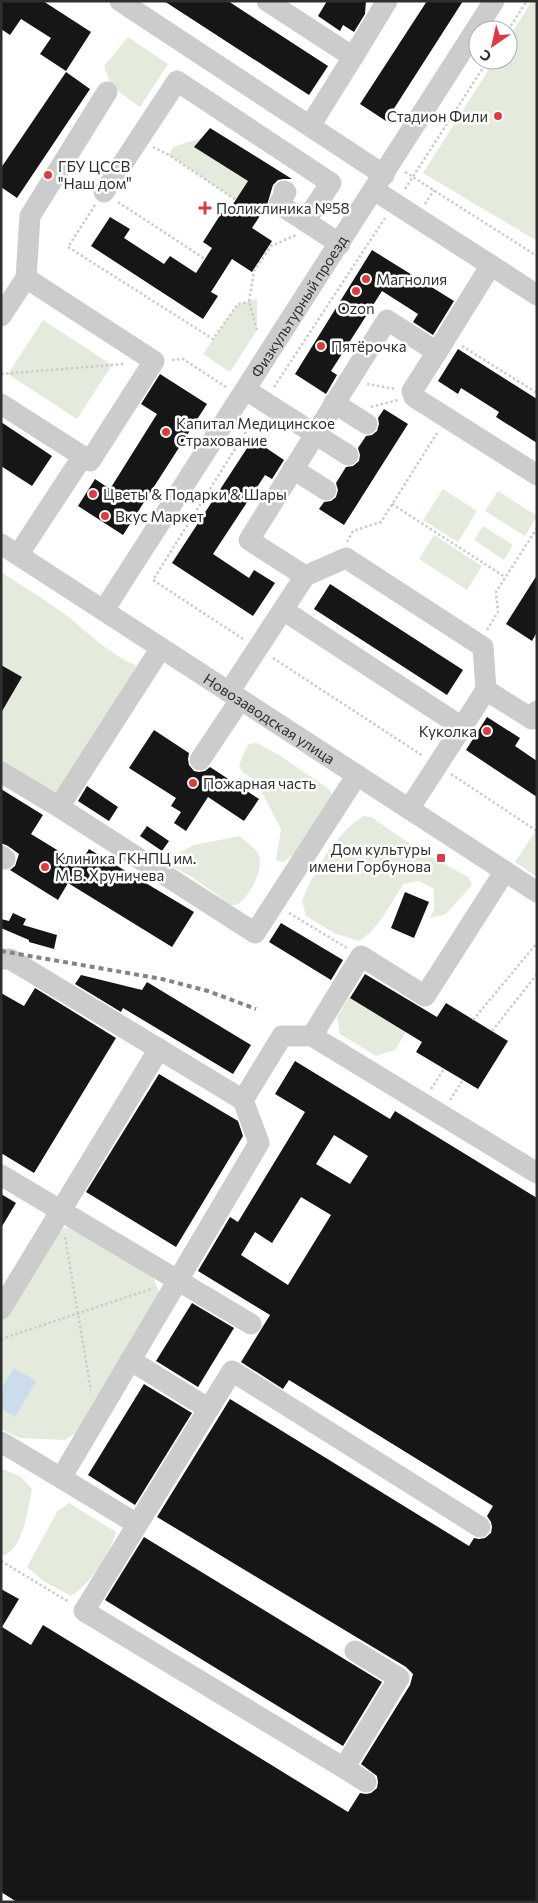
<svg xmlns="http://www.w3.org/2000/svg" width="538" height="1903" font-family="Commissioner,sans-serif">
<rect width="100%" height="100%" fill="#fff"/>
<!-- green -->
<g fill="#e4ebdd">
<polygon points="532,1 537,1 537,241 423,173 495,60 508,60 508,39"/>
<polygon points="128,37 168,64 140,107 111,86 104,66"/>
<polygon points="201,138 194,147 248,181 236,200 169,155 173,147"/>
<polygon points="257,299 257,330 230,372 203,354 238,304"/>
<polygon points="43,320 112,365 77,419 8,374"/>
<polygon points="443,489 477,511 458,542 423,520"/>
<polygon points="498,491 537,516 525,536 485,511"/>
<polygon points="483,526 513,545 504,560 474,540"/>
<polygon points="434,535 482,566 467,590 419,559"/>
<path d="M1 572C24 587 49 602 71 619 93 637 111 655 137 666L63 792 47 798 11 767 1 761V702L6 705 22 677 1 665Z"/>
<polygon points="257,743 279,755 329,789 333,796 307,845 283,862 276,860 281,829 256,781 242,772 239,765 248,744"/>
<path d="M363 816 371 817 419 850 468 877 472 885 446 914 430 918 434 909V889L419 881 403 884C391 903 379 929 359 941L336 934 306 916 302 901 308 886 329 849 349 827Z"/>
<polygon points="537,829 537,877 515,862"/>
<path d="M240 836C246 842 256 848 259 856 264 868 250 897 238 904 236 905 233 905 231 905 209 890 185 868 159 863L194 845Z"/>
<polygon points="349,997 406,1032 395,1050 376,1056 340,1034 337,1017"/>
<polygon points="74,1227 153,1277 160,1294 82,1429 65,1440 20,1438 1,1429 1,1321 57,1229"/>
<path d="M1 1468 21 1477 32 1489C29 1505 24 1538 12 1550 9 1553 5 1555 1 1556Z"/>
<path d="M69 1503 116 1532C110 1554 90 1584 71 1596L45 1582 27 1567 57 1512Z"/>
</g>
<!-- water -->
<polygon fill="#cbdcea" points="14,1368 36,1381 15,1417 1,1408 1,1389"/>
<!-- building -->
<g fill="#161616" fill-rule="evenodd">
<polygon points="1,1 43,1 91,32 66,71 40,54 51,38 21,19 10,35 1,29"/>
<polygon points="164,1 228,1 328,66 309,95"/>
<polygon points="327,1 366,1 365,14 354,32 343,25 340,31 318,16"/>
<polygon points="427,1 463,1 386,121 360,104"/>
<polygon points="66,72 90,89 17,198 1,187 1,168"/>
<polygon points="210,128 292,179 283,179 278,180 273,185 267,205 252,228 272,241 252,272 232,259 211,292 218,296 203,319 91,246 110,217 130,229 124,238 164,264 170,256 196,273 212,248 203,242 224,209 228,212 248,181 194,147"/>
<polygon points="372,250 454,301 433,335 413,322 418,314 382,291 331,371 337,375 326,394 295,374"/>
<polygon points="458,349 537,399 537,443 496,417 499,412 461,388 458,394 438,381"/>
<polygon points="160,374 207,404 123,535 78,506 95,479 110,489 157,414 141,404"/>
<polygon points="384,409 408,424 344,525 319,509 324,502 331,501 336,497 338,490 336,483 346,467 353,466 359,461 360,455 358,448 366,436 372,435 377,431 379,424 378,418"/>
<polygon points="1,422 52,456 32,486 1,466"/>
<polygon points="253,439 284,460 272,479 265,475 213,554 249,578 254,570 275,583 253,616 172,563"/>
<polygon points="537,575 537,632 532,641 506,624"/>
<polygon points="330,584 463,670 447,695 314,609"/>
<polygon points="1,665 22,677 1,713"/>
<polygon points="487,717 520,738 515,746 537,761 537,797 466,750"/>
<polygon points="154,730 189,753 188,759 189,765 194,771 199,772 205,771 210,767 259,799 244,821 208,797 186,831 174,823 181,812 171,806 176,798 129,768"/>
<polygon points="87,786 118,807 109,821 78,801"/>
<polygon points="1,789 43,815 31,834 80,864 89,849 194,912 172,947 68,883 58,900 10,870 15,866 19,854 8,846 1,843"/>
<polygon points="147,826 169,841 162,851 140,836"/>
<polygon points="405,892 429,902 414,938 391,928"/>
<polygon points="13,913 26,919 23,925 57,935 54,949 29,942 29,940 1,928 1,919 9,921"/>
<polygon points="281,923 343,960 331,980 269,942"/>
<polygon points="365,974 437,1017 446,1003 508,1041 478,1089 416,1052 422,1042 350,998"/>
<polygon points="81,975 142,990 147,982 251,1045 233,1074 123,1008 121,1012 75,984"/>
<polygon points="35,988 116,1038 34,1173 1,1153 1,993 24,1006"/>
<path d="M295 1061 390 1119 395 1111 537 1198V1902H17L1 1892V1589L19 1599 2 1627 31 1645 43 1625 348 1812 360 1793 366 1794 371 1793 377 1788 378 1782 377 1776 361 1764 410 1685 413 1674 406 1667 157 1517 230 1399 469 1546 474 1538 479 1539 485 1538 491 1533 492 1527 491 1522 487 1516 493 1506 289 1380 283 1389 241 1362 270 1315 198 1271 230 1217 238 1222 305 1112 275 1094ZM334 1135 368 1156 350 1184 316 1164ZM301 1197 331 1215 288 1285 241 1255 255 1232 272 1243Z"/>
<polygon points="159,1074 238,1121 243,1136 176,1247 86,1192"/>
<polygon points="1,1194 16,1203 1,1228"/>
<polygon points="192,1303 234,1328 198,1387 156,1361"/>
<polygon points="144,1384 192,1413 135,1505 88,1475"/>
<polygon points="144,1537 382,1682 343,1746 105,1600"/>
</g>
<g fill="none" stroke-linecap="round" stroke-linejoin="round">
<!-- path -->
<g stroke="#ccc" stroke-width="2.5" stroke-dasharray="2.5 2.5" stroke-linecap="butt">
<polyline points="508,30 527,1"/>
<polyline points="153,147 169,155 236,200"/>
<polyline points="405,172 537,256"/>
<polyline points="405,189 488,60"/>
<polyline points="118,202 205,259"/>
<polyline points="425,204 434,190"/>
<polyline points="95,205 68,247 213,339 238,304 249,302"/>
<polyline points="257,330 249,302 254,271 271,246 296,235"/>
<polyline points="462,346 537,393"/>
<polyline points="172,360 183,359 226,387"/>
<polyline points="1,374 124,364"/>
<polyline points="367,384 396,389"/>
<polyline points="274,387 385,218"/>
<polyline points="371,407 398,400"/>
<polyline points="392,504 505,577"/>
<polyline points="347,542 353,531 381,522 437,433"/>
<polyline points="487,630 498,612 496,592 537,528"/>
<polyline points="243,639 153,580 255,417"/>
<polyline points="273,658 423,756"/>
<polyline points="451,774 537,831"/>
<polyline points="289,913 347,948"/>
<polyline points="473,1020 537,943"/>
<polyline points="492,1031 537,974"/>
<polyline points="431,1089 444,1069"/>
<polyline points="450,1100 463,1080"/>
<polyline points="65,1237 91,1391"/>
<polyline points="1,1339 151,1289"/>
<polyline points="1,1561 69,1602"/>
</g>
<!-- minor -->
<g stroke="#ccc" stroke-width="21">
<polyline points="120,1 384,175"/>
<polyline points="267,1 353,57 387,1"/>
<polyline points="310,126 353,57"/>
<polyline points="374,190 537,295"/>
<polyline points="284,191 286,192 279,204 340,244"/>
<polyline points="104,192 177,81 331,183 305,221"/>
<polyline points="1,316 26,278 30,216 107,92"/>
<polyline points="437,352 412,391 414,397 537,475"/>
<polyline points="246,390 348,455"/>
<polyline points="334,403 367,424"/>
<polyline points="1,404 90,461 154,361 26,278"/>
<polyline points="293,469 326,490"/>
<path id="s1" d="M1 544 537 892"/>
<polyline points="18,555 83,456"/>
<polyline points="305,576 346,558 483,647 486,690"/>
<path id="s2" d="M104 610 494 1"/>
<polyline points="283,610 462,727"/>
<polyline points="161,648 59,807 255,933 357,775"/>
<polyline points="229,692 305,576 249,540 387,320 437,352 491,265"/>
<polyline points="200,760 240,700"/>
<polyline points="1,772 59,807"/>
<polyline points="409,809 486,690 532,719 537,711"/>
<polyline points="1,856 5,859"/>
<polyline points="1,959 10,959 159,1049"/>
<polyline points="312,1036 361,956 425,996 505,871"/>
<polyline points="1,1175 251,1324"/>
<polyline points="1,1309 159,1049 243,1100 282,1036 312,1036 537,1173"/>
<polyline points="130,1360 209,1409"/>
<polyline points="1,1442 61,1478 259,1143 243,1100"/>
<polyline points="61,1478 137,1524"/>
<polyline points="355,1651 399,1678 344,1768 84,1611 232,1371 480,1527"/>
<polyline points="344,1768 366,1782"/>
</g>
<!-- rail -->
<polyline stroke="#848484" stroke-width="4" stroke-dasharray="5 4" stroke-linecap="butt" points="1,951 162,979 208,991 256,1009"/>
</g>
<!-- markers -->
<g fill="#da3c41" stroke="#fff" stroke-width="2">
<circle cx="498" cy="116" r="5"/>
<circle cx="48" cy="175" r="5"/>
<path d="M202.5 200.5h5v5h5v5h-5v5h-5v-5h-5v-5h5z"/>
<circle cx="366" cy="279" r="5"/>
<circle cx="356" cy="291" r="5"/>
<circle cx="321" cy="346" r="5"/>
<circle cx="166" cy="432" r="5"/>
<circle cx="93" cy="494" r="5"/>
<circle cx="105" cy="516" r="5"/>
<circle cx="487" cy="731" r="5"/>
<circle cx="193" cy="783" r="5"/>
<rect x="436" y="853" width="10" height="10" rx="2.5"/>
<circle cx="45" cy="867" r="5"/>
</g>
<g text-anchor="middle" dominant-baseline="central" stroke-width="5" stroke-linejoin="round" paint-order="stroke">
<!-- poi labels -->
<g font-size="15" fill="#2f2f2f" stroke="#fff" text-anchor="start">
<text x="488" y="116" text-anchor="end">Стадион Фили</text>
<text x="58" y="166">ГБУ ЦССВ<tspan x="58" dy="17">"Наш дом"</tspan></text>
<text x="216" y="208">Поликлиника №58</text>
<text x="376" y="279">Магнолия</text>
<text x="356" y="308" text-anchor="middle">Ozon</text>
<text x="331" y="346">Пятёрочка</text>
<text x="176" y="423">Капитал Медицинское<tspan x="176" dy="17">Страхование</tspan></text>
<text x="103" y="494">Цветы &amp; Подарки &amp; Шары</text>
<text x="115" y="516">Вкус Маркет</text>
<text x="477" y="731" text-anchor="end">Куколка</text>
<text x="203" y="783">Пожарная часть</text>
<text x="431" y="849" text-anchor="end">Дом культуры<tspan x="431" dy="17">имени Горбунова</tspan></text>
<text x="55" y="858">Клиника ГКНПЦ им.<tspan x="55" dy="17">М.В. Хруничева</tspan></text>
</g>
<!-- street labels -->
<g font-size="15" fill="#2f2f2f" stroke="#fff">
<text stroke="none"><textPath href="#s2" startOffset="361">Физкультурный проезд</textPath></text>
<text stroke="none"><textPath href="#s1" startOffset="320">Новозаводская улица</textPath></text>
</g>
</g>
<!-- border -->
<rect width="538" height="1903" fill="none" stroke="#2f2f2f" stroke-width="5"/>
<!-- north arrow -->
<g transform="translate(493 45) rotate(214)"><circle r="24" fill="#ffffff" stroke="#acacac"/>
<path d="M0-4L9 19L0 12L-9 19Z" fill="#da3c41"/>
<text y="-8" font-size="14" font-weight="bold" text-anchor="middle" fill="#2f2f2f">С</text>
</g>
</svg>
